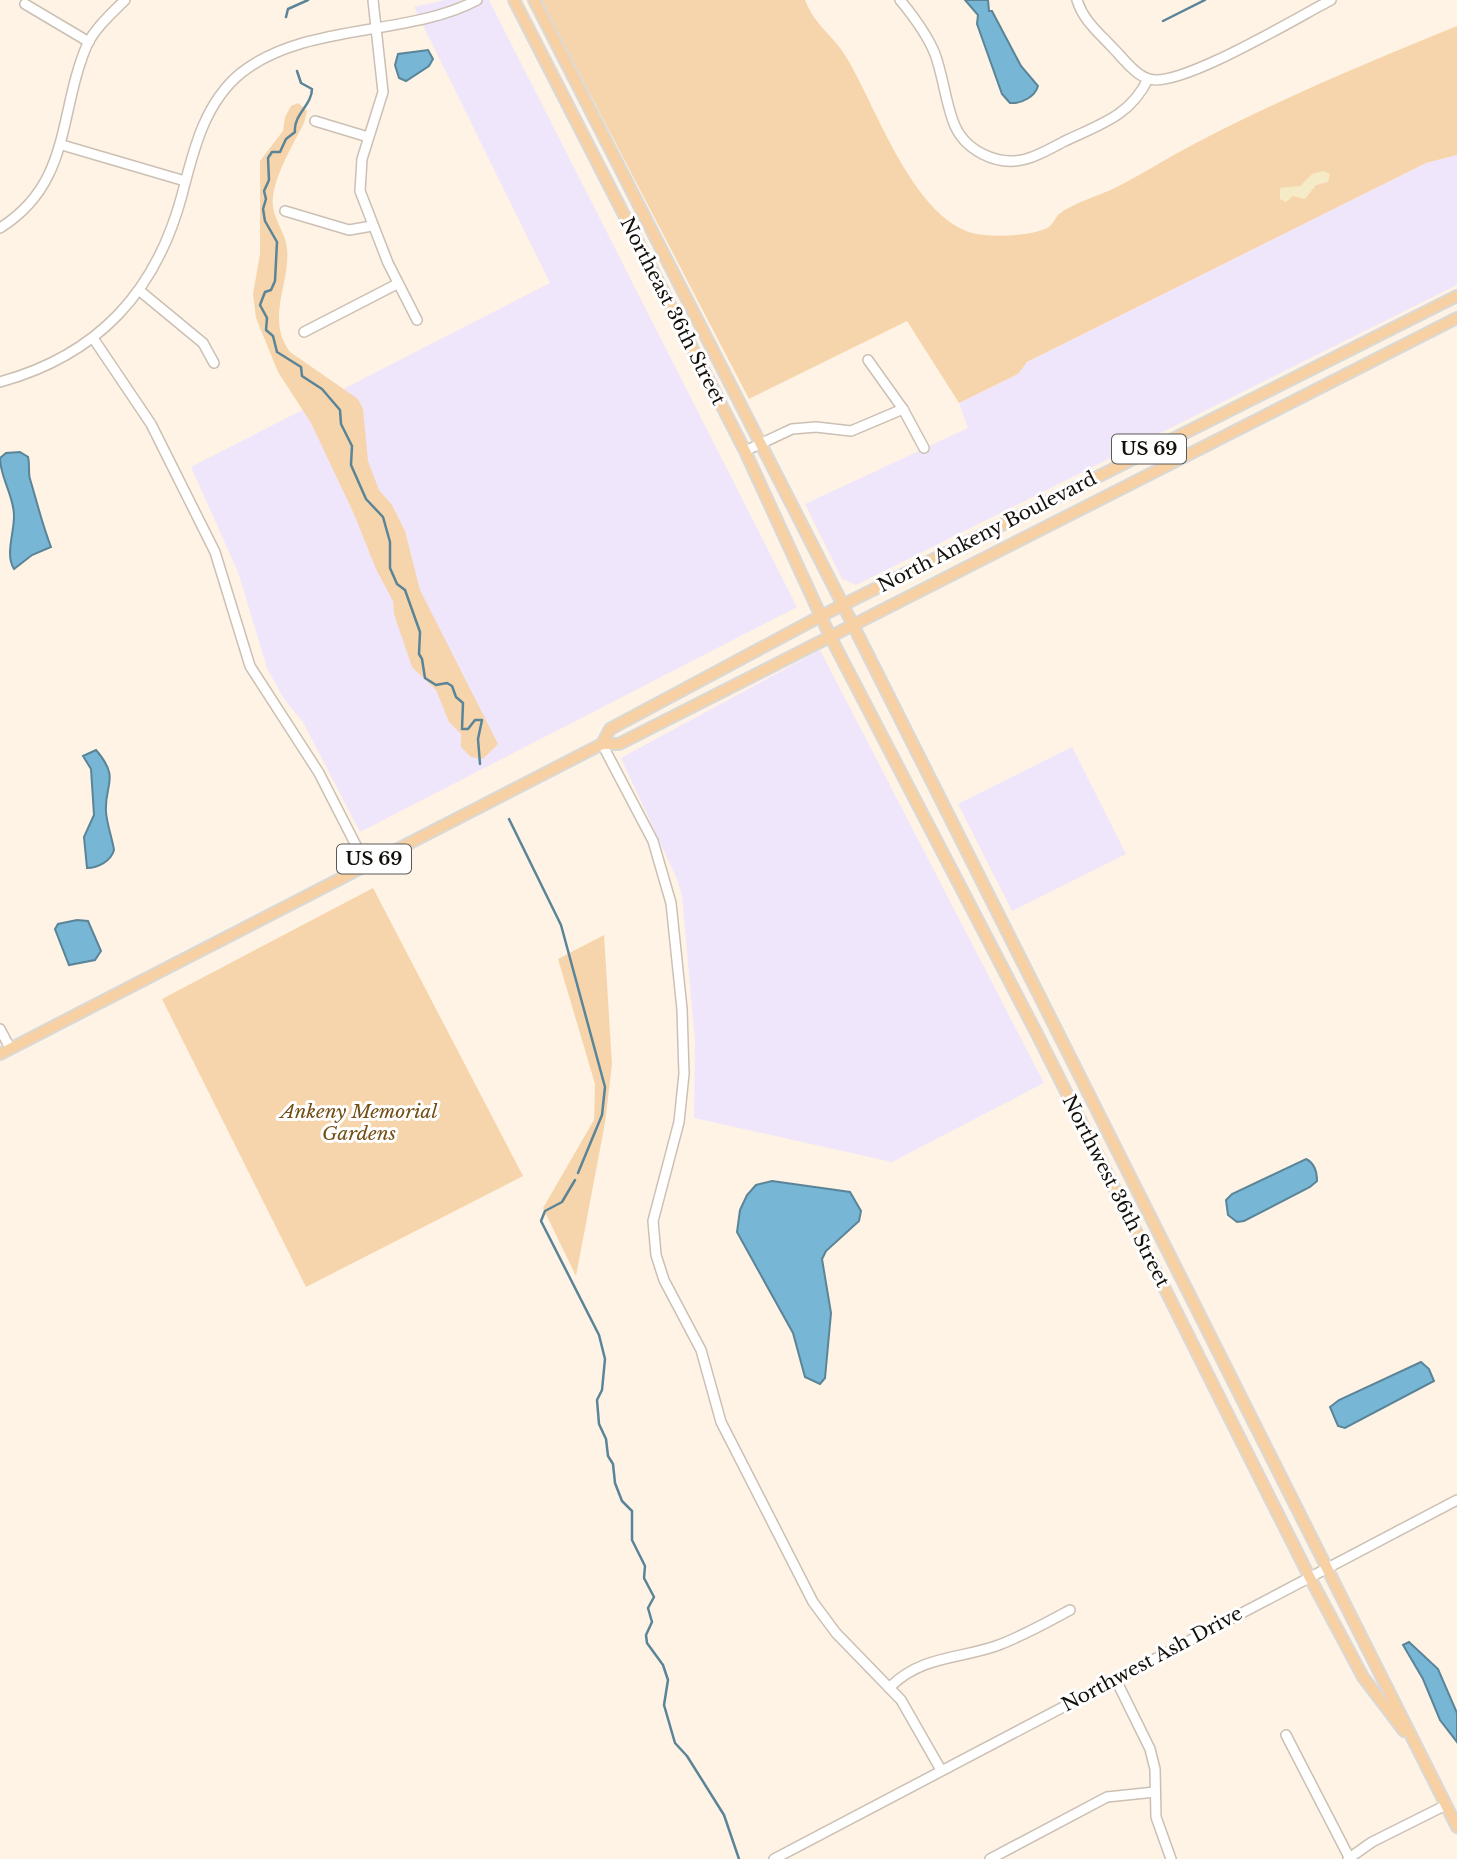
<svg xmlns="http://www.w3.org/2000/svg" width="1457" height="1859" font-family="'Libre Baskerville',serif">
<rect width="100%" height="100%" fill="#fef3e5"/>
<!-- commercial -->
<g fill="#efe6fb">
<polygon points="445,0 489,0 797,607 360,832 303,722 284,699 267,668 238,572 191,467 550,283 414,7"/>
<polygon points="1457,155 1457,285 856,585 842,579 805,504 968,428 959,403 1018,374 1027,362 1426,163"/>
<polygon points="820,650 1044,1083 892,1162 694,1118 695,1041 682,896 677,879 621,758"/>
<polygon points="1072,747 1126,854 1012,911 958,804"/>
</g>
<!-- green -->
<g fill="#f7d5ac">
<path d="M541 0H805C816 27 831 33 845 55 875 103 911 215 972 233 991 238 1027 236 1045 229 1053 226 1054 219 1059 214 1075 202 1099 196 1117 187 1144 173 1169 157 1196 143 1280 99 1369 62 1457 26V155L1426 163 1027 362 1018 374 959 403 907 321 749 399Z"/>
<path d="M298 103 307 111 304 123C293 145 276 172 273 197 270 216 285 230 287 248 291 283 265 318 290 352L358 399 363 409 368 461 379 490 392 505 405 531 420 590 498 744 483 759 471 757 461 747V734L449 722 436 690 412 667 394 614 393 601 376 569 354 514 311 423 278 372 256 318 253 294 260 254V161L283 131 285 117 291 106Z"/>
<polygon points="373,888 523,1176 306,1287 162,999"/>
<polygon points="604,935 612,1064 605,1123 576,1276 543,1208 594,1120 595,1084 558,959"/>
</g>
<!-- sand -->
<polygon fill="#f5ebc6" points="1323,171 1330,174 1328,182 1316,185 1305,199 1293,196 1286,202 1280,199 1280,188 1300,186 1312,174"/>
<!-- water -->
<g fill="#78b6d5" stroke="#5a8498" stroke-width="2">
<path d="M965 0H988L989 11H992L1021 66 1038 86C1035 97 1021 104 1010 103L1002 94 977 24 978 15Z"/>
<polygon points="428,50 433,59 429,66 406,81 399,78 395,65 398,54"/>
<path d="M20 452 28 457C30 465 28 472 30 479 37 502 42 524 51 547L32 555 14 569C5 555 14 534 14 516 14 495 0 478 0 458L6 453Z"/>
<path d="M96 750C121 779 104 784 106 812 107 825 112 837 114 850 111 861 98 868 87 868L84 837 94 815 91 769 83 756Z"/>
<polygon points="77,920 88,921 101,951 95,960 69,965 55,929 58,924"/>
<path d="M1306 1159C1314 1163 1317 1172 1317 1181L1310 1187 1244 1221 1237 1222 1228 1215 1226 1200 1232 1194Z"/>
<polygon points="772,1181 850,1192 861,1211 859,1221 826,1251 822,1259 831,1313 825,1378 820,1384 805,1377 793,1333 737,1232 740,1210 747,1195 756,1185"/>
<polygon points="1421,1362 1429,1369 1434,1381 1345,1428 1338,1426 1330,1407 1339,1400"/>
<polygon points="1409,1642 1438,1669 1457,1713 1457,1742 1440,1720 1423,1679 1403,1645"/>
</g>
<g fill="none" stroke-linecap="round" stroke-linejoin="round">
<!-- stream -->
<g stroke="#5a8498" stroke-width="2.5">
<polyline points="286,17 288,9 308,0"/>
<polyline points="1163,21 1205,0"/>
<path d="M297 71 301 83 312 89C312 105 293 115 295 132L286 139 280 152H272L268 158 269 180 264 191 266 199 263 209 265 221 277 242 275 281 271 290 265 292 260 305 267 318 266 330 273 336 277 352 301 367 302 376 322 389 340 410 341 424 352 446 351 465 366 499 383 517 390 542V568L397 584 405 590 420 632 419 654 422 659 425 678 436 685 447 683 452 686 456 697 463 703 462 729H468L475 720H482L478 739 480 764"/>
<polyline points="509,819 561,925 605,1087 602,1115 578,1173"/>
<polyline points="575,1180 562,1202 545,1211 541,1221 599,1335 605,1359 602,1390 597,1400 599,1424 606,1439 608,1456 613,1464 615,1483 622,1501 632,1511 632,1540 645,1566 644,1578 654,1597 648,1608 652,1622 646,1635 647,1643 663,1665 668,1680 664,1705 675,1743 687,1756 724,1815 739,1859"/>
</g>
<defs>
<g id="minor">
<polyline points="373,0 383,92 362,159 360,191 388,263 417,320"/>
<path d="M900 0C914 17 927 34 935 54 943 76 945 99 953 121 963 150 997 167 1026 159 1040 155 1053 147 1065 141 1101 124 1130 116 1148 79"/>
<path d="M1077 0C1083 20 1098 32 1112 47 1122 57 1135 75 1149 79 1179 89 1298 17 1331 0"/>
<polyline points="25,4 89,42"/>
<polyline points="315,121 368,137"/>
<polyline points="62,145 185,181"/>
<polyline points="285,211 349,230 372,226"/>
<path d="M0 228C72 183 58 113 87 45 95 28 112 13 125 0"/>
<polyline points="140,291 203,343 214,363"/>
<polyline points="304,332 397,284"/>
<polyline points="93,338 151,424 215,552 250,666 319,773 365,863"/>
<polyline points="868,360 903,409 924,448"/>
<path d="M0 382C98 355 156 292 182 195 193 152 204 103 241 73 305 22 408 37 477 0"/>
<polyline points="745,451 792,429 816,427 851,431 903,409"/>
<polyline points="602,744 653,841 671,903 682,1009 684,1074 679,1122 653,1221 656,1255 664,1280 701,1350 721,1422 813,1602 836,1633 901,1700 941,1770"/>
<polyline points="0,1029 10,1048"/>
<polyline points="1115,1678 1150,1749 1155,1769 1156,1817 1171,1859"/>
<path d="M891 1686C922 1656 958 1659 996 1646 1021 1637 1046 1623 1070 1610"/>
<polyline points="1286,1735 1350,1859"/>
<polyline points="774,1859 1457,1500"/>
<polyline points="990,1859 1107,1797 1155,1792"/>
<polyline points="1348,1859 1372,1842 1446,1805"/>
</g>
<g id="major">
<polyline points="514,0 745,451 830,636 1037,1034 1309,1576 1363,1677 1404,1731"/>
<polyline points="534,0 843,605 1457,1827"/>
<polyline points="602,744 610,729 821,616 1457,296"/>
<polyline points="0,1054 602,744 619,744 1457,318"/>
</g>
</defs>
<!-- minor casing -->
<use href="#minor" stroke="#cbc0b3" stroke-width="12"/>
<!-- major casing -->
<use href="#major" stroke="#d9d9d8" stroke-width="14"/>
<!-- minor -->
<use href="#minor" stroke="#fff" stroke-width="9"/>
<!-- major -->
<use href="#major" stroke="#f7d0a4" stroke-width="10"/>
</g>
<g text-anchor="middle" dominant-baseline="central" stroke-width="6" stroke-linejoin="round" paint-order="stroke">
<!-- shield labels -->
<g fill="#fff" stroke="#5a5854" stroke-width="2">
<rect x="1112" y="434.5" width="74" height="29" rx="5"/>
<rect x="337" y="844.5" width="74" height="29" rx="5"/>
</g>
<g font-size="18" font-weight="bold" fill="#14100b">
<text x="1149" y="449">US 69</text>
<text x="374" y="859">US 69</text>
</g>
<!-- street labels -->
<g font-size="19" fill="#14100b" stroke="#fff">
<text transform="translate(673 311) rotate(63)">Northeast 36th Street</text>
<text transform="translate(987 532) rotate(-27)">North Ankeny Boulevard</text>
<text transform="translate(1116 1191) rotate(63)">Northwest 36th Street</text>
<text transform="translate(1152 1659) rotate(-28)">Northwest Ash Drive</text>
</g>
<!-- park labels -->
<g font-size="19" font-style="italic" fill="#734e15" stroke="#fff">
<text x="359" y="1111">Ankeny Memorial<tspan x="359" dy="22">Gardens</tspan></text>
</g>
</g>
</svg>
